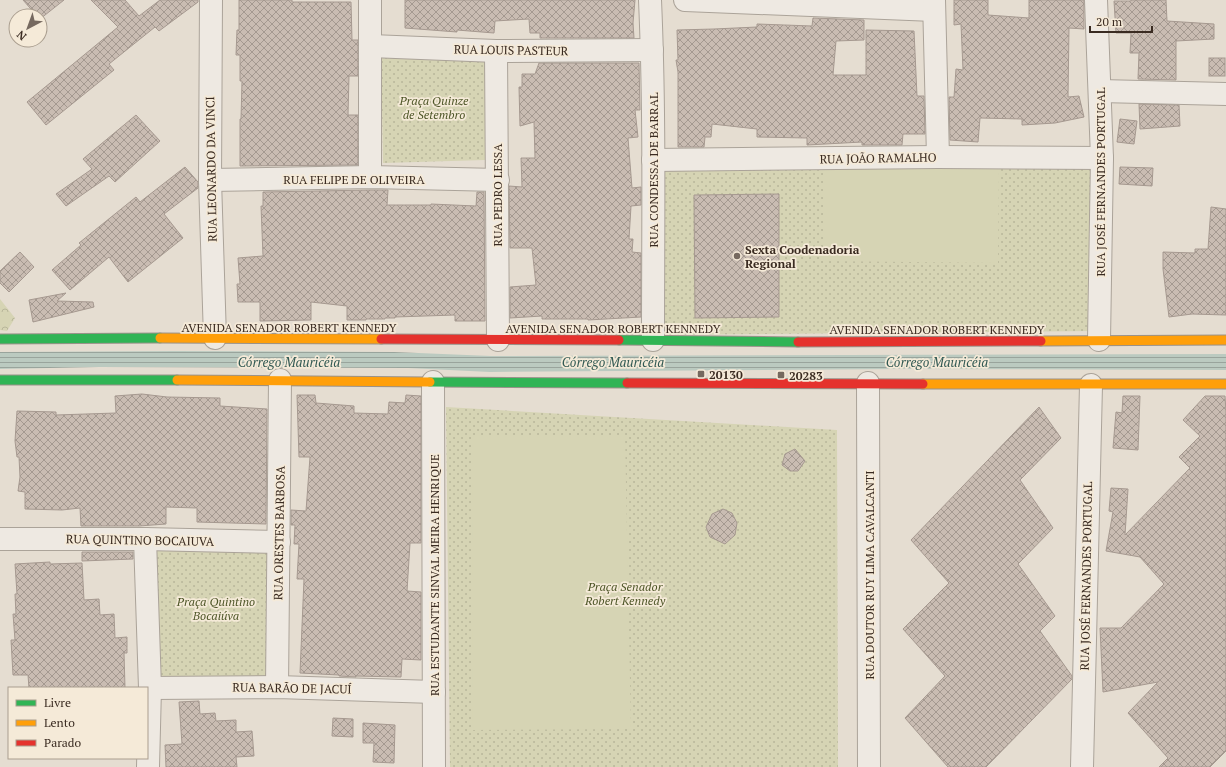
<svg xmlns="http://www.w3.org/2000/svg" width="1226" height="767" font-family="'PT Serif',serif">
<defs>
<pattern id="forest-crowns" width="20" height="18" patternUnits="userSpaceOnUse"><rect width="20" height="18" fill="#d6d4b4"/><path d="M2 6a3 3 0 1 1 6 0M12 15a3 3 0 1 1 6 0" fill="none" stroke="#b8b69a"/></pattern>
<pattern id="park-dots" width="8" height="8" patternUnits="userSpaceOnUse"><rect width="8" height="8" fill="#d6d4b4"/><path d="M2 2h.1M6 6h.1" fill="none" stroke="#b8b69a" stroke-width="1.8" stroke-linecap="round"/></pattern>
<pattern id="water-rules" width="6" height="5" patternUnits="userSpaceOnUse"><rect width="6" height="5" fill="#bbcac0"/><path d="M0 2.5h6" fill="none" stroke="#99a49c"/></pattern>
<pattern id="building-cross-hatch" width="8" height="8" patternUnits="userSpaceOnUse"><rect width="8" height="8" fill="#c9bcb2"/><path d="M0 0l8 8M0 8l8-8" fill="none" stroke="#a49990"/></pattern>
</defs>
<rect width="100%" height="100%" fill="#e5ddd1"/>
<!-- forest -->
<polygon fill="url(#forest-crowns)" points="0,299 15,318 7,331 0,330"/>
<!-- park -->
<g fill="url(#park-dots)">
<polygon points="381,51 487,54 485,160 383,163"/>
<polygon points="1099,162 1093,331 661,335 659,165"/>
<polygon points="446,407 837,430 838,767 450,767"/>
<polygon points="280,540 278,676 153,678 151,541"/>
</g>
<!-- garden -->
<g fill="#d6d4b4">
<polygon points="824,166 999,168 998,263 824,261"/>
<polygon points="472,436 625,436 631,729 473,730"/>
</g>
<!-- water -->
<polygon fill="url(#water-rules)" points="174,351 394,352 491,356 1226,354 1226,370 901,369 490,372 408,368 99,367 0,369 0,352"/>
<!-- building -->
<g fill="url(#building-cross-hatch)" stroke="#a69990">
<polygon points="23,0 64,0 40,19 40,16 37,16"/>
<polygon points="91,0 125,0 139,16 160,0 198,0 198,2 159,31 155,27 109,64 114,70 46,125 27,102 118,27"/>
<polygon points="239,0 292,0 292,2 351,2 352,40 358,40 358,76 349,76 348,115 358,115 358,165 240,166 240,119 241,119 242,81 240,81 240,55 236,55 237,30 239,30"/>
<polygon points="405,0 635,0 633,23 634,38 540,38 540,33 530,33 529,19 495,21 494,33 457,30 457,32 405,28"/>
<polygon points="954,0 988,0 988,15 1029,18 1029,0 1084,0 1084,29 1069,28 1068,97 1079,96 1084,117 1055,123 1022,125 1022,119 980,118 978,142 950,140 949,97 954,97 956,69 963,70 961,24 954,25"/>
<polygon points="1131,0 1166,0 1167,21 1214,24 1214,39 1176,41 1176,80 1138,79 1139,53 1130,53 1131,33 1116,33 1114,1 1131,1"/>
<polygon points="813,18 864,20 864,40 836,41 833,75 866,75 866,30 914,31 917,96 924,96 925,134 903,134 902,145 862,145 862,142 807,145 807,138 757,137 757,129 712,124 711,137 705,137 704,147 678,147 678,72 676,60 678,60 677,30 714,29 757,27 757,24 812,26"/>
<rect x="1209" y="58" width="16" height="18"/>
<polygon points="539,63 639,63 640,110 635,110 638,137 628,138 632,188 641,187 641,205 631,206 629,239 633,239 632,252 641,253 641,317 588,320 588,319 542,319 542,316 510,318 510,287 536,285 532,248 510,248 509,186 522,187 521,158 535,158 534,122 520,126 519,87 522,87 522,74 535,74"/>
<polygon points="1139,104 1179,105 1180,126 1140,129"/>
<polygon points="136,115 160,141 115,182 109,176 66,206 56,194 92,169 83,159"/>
<polygon points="1120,119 1137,121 1134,144 1117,142"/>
<polygon points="185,167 198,182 198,188 164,214 183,238 128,282 109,257 70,290 52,270 81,245 79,243 136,197 140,202"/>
<polygon points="1120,167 1153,168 1152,186 1119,184"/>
<polygon points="370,190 388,190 387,205 431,205 431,204 476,206 477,192 484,192 485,321 455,321 455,315 395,317 395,318 385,318 385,319 366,319 366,320 347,320 347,306 311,302 311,320 260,321 260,302 238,302 237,284 240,284 238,258 263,256 261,206 263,206 263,192"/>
<polygon points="779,194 779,317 695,318 694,195"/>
<polygon points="1211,207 1226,209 1226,315 1192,314 1169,317 1163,269 1163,252 1195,253 1195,249 1208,249"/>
<polygon points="20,252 34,267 9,292 0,283 0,271"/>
<polygon points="66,293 57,301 93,302 94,307 33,322 29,300"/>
<polygon points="142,394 167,397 220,398 220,406 267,409 266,524 197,522 197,508 166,507 166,524 139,526 81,526 80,508 62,510 25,509 25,492 18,491 20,477 19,457 17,457 15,441 17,411 56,412 56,415 116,413 115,396"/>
<polygon points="297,395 315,395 316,403 354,406 354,413 388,414 389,402 405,403 406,395 421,396 421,543 410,543 407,591 421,592 421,660 402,659 401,677 356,676 356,677 339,676 339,675 300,673 304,579 297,579 299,544 294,544 295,525 291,525 291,510 306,511 310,457 299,457"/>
<polygon points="1123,396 1140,396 1138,450 1113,448 1116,412 1122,413"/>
<polygon points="1205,396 1225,396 1226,412 1226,751 1210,767 1159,767 1168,758 1128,713 1158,682 1103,692 1100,628 1121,628 1164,584 1140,557 1106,551 1113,512 1109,511 1111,488 1128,489 1125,535 1190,468 1179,457 1200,436 1183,420"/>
<polygon points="1039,407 1061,438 1020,480 1053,528 1018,564 1055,616 1040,631 1072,676 1072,679 986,767 948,767 905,718 945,676 903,629 949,583 911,540"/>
<polygon points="795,449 805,461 798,471 790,471 782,465 785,454"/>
<polygon points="723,509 732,513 737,523 735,535 725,544 710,537 706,527 712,514"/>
<polygon points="82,552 133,552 133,559 82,561"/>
<polygon points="50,562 50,564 82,563 84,600 99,599 100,615 114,614 115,638 127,637 127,653 124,653 125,688 29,688 28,675 13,675 11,640 15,640 13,614 16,614 15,594 17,594 15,564"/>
<polygon points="199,701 200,714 215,713 216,721 236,720 236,732 252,731 254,756 236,757 237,767 166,767 165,745 182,744 179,702"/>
<polygon points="333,718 353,719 353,737 332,736"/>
<polygon points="363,723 395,725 394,763 373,762 374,743 363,743"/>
</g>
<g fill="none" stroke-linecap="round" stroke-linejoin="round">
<defs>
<g id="street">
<polyline points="211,0 210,180 215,338"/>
<path d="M650 0C655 113 653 227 653 340"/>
<polyline points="685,0 934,10"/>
<polyline points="934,0 938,157"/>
<polyline points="1096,0 1102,158 1099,340"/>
<polyline points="371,46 496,51 652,50"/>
<polyline points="496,51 498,340"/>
<polyline points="1100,91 1226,94"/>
<polyline points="653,160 938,157 1102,158"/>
<polyline points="370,177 370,0"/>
<polyline points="210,180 370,177 498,180"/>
<polyline points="433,382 434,767"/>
<polyline points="868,383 869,767"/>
<polyline points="0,539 145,539 279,542"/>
<polyline points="145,539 150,688 148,767"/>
<polyline points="277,687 280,380"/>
<polyline points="150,688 277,687 434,692"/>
<polyline points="1082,767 1091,385"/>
</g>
<g id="fast">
<polyline points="0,339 160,338"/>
<polyline points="619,340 798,342"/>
<polyline points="0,380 177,380"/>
<polyline points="430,382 627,383"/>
</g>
<g id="slow">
<polyline points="160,338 381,339"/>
<polyline points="1041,341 1226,340"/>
<polyline points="177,380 430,382"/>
<polyline points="923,384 1226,384"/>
</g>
<g id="jam">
<polyline points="381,339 619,340"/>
<polyline points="798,342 1041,341"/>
<polyline points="627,383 923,384"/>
</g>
</defs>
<!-- street casing -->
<use href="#street" stroke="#aba399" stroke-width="24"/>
<!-- fast casing -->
<use href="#fast" stroke="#9a928a" stroke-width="11"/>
<!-- slow casing -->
<use href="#slow" stroke="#9a928a" stroke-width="11"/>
<!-- jam casing -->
<use href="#jam" stroke="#9a928a" stroke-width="11"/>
<!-- street -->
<use href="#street" stroke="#eee9e2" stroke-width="22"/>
<!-- fast -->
<use href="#fast" stroke="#30b455" stroke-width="9"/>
<!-- slow -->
<use href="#slow" stroke="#ff9f0a" stroke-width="9"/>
<!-- jam -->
<use href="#jam" stroke="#e5322d" stroke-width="9"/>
</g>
<!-- markers -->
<g fill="#76695f" stroke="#f5ead8" stroke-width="1.5">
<circle cx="737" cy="256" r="4"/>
<rect x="697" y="370" width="8" height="8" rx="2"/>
<rect x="777" y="371" width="8" height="8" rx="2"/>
</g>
<g text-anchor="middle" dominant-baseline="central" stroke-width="3.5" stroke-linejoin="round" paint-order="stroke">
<!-- street labels -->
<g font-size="12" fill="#3a2b21" stroke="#f5ead8">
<text transform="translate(511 50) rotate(1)">RUA LOUIS PASTEUR</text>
<text transform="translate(878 158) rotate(-1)">RUA JOÃO RAMALHO</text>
<text transform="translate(211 169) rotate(-91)">RUA LEONARDO DA VINCI</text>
<text transform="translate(653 170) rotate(-90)">RUA CONDESSA DE BARRAL</text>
<text x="354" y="179">RUA FELIPE DE OLIVEIRA</text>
<text transform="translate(1100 182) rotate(-90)">RUA JOSÉ FERNANDES PORTUGAL</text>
<text transform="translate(497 195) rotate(-90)">RUA PEDRO LESSA</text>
<text x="289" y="327">AVENIDA SENADOR ROBERT KENNEDY</text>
<text x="613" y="328">AVENIDA SENADOR ROBERT KENNEDY</text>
<text x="937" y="329">AVENIDA SENADOR ROBERT KENNEDY</text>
<text transform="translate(279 533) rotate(-89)">RUA ORESTES BARBOSA</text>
<text transform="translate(140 540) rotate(1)">RUA QUINTINO BOCAIUVA</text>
<text transform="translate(434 575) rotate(-90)">RUA ESTUDANTE SINVAL MEIRA HENRIQUE</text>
<text transform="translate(869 575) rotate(-90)">RUA DOUTOR RUY LIMA CAVALCANTI</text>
<text transform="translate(1086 576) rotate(-89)">RUA JOSÉ FERNANDES PORTUGAL</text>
<text transform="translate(292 688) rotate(1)">RUA BARÃO DE JACUÍ</text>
</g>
<!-- park labels -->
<g font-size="12" font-style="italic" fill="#4e5628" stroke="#f5ead8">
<text x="434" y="100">Praça Quinze<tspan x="434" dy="14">de Setembro</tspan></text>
<text x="625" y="586">Praça Senador<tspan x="625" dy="14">Robert Kennedy</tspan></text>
<text x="216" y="601">Praça Quintino<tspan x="216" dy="14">Bocaiúva</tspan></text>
</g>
<!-- poi labels -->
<g font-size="12" font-weight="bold" fill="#3a2b21" stroke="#f5ead8" text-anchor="start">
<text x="745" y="249">Sexta Coodenadoria<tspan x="745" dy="14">Regional</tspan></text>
<text x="709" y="374">20130</text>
<text x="789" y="375">20283</text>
</g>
<!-- water labels -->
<g font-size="13" font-style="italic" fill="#315953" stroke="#f5ead8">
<text x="289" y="362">Córrego Mauricéia</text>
<text x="613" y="362">Córrego Mauricéia</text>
<text x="937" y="362">Córrego Mauricéia</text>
</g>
</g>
<!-- legend -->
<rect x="8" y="687" width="140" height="72" fill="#f5ead8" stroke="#aa9e8f"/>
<rect x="16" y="700" width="20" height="6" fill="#30b455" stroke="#aa9e8f"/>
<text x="44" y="707" font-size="12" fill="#3a2b21">Livre</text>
<rect x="16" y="720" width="20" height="6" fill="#ff9f0a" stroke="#aa9e8f"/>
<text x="44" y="727" font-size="12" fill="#3a2b21">Lento</text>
<rect x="16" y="740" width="20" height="6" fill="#e5322d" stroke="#aa9e8f"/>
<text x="44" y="747" font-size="12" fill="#3a2b21">Parado</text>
<!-- north arrow -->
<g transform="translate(28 28) rotate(221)"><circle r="19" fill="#f5ead8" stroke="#aa9e8f"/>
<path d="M0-3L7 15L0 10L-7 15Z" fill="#76695f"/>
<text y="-6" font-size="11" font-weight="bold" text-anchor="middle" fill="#3a2b21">N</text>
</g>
<!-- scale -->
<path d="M1090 26v6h62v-6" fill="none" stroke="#3a2b21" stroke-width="2"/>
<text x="1096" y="26" font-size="12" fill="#3a2b21" stroke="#f5ead8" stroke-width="3" paint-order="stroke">20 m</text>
</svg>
